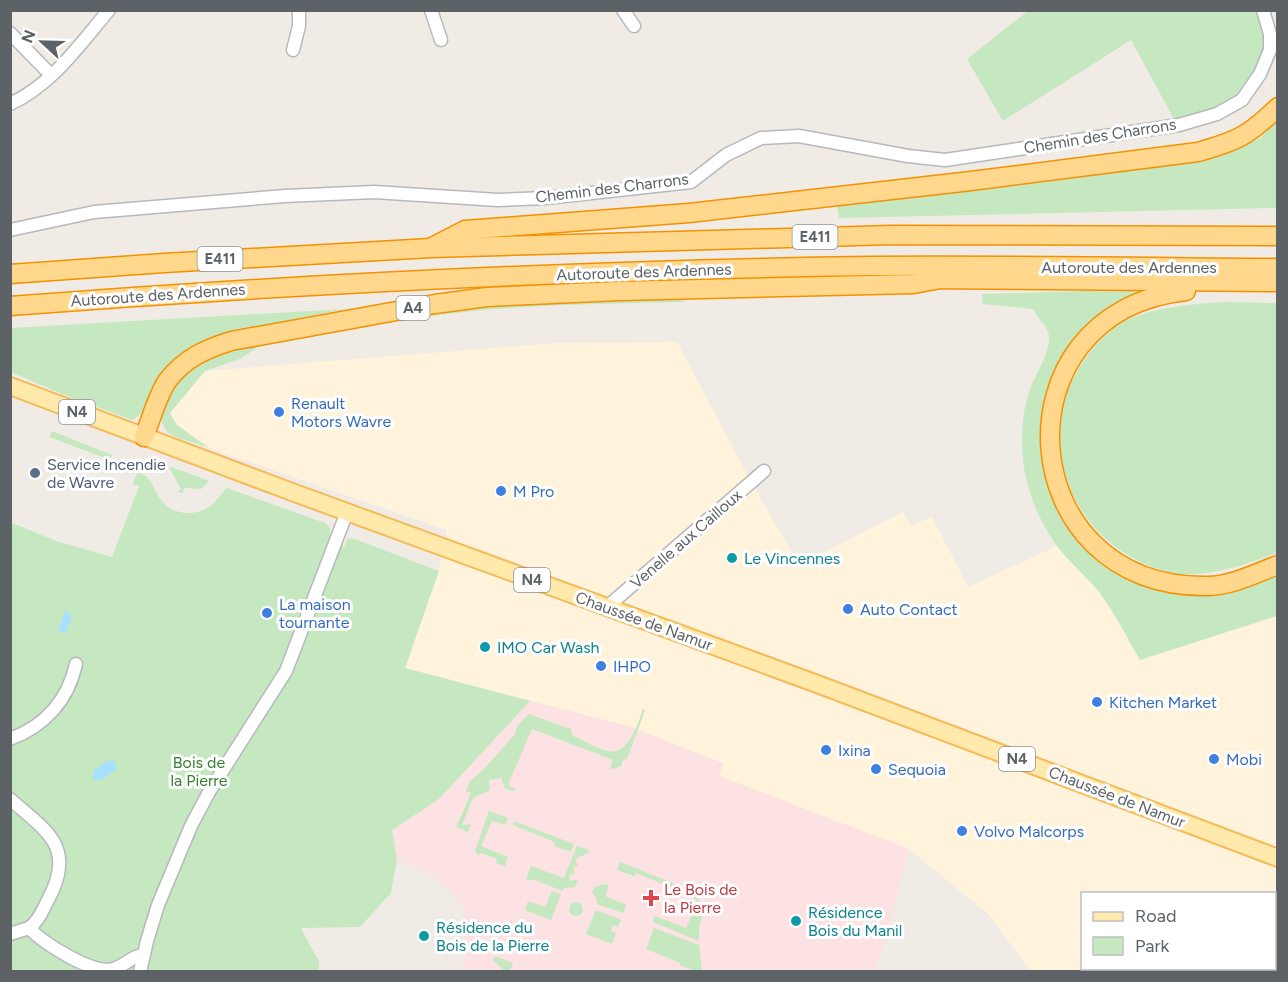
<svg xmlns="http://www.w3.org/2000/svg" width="1288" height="982" font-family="Figtree,sans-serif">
<rect width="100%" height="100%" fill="#f0ece5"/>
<!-- commercial -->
<polygon fill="#fff3dc" points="677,342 750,480 799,565 903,512 911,526 932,517 968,587 1057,546 1100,593 1140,659 1277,616 1277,971 1251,971 1243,969 1274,968 1274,894 1082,894 1082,968 1208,969 1207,971 1031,971 988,914 909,849 719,776 723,764 628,726 405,668 439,571 447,530 209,448 177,425 170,413 205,371 557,343"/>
<!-- medical -->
<polygon fill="#fce2e2" points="530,701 628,726 723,763 719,776 909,849 881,955 874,971 461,972 465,955 464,908 437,878 397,860 392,830 439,799"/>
<!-- green -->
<g fill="#c5e8c1">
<polygon points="1028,11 1257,11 1265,44 1256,73 1238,96 1217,110 1175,121 1131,40 1003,121 967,59"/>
<polygon points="1277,121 1277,208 839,218 837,205 1211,159 1234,151 1260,138"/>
<path d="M1156 289C1143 294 1129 298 1118 305 1094 319 1071 343 1059 367 1051 382 1048 399 1046 416 1045 423 1043 431 1043 438 1042 508 1095 571 1161 589 1199 599 1240 582 1277 574V616L1140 660C1127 638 1115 612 1099 592 1086 576 1069 562 1056 545 1039 520 1026 490 1023 460 1021 436 1022 414 1029 392 1034 376 1051 352 1049 336 1047 324 1037 319 1033 309L983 304 982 294Z"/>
<path d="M685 297 683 302C604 304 525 304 447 314 383 322 321 335 258 347L242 358 205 371 170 413 177 425 209 448 176 437 167 432 162 423 160 413 165 395 206 354 446 307 526 303Z"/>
<path d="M1225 302 1277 303V553C1246 564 1215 576 1180 574 1165 572 1147 566 1133 558 1057 518 1035 415 1093 349 1101 339 1112 328 1123 322 1152 307 1194 304 1225 302Z"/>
<polygon points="346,309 244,329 206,341 147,404 141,414 132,420 62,394 11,372 10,328"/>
<polygon points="52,431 112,455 110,460 106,456 105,458 49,437"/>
<polygon points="169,467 171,467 209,481 201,489 184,488 183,493 177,492 181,489"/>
<path d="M137 473C151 473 154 491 161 500 173 516 197 517 212 505 217 500 222 493 227 488L325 523 330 528 331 542 344 547 348 538 355 539 439 571 405 668 530 701 439 799 392 830 397 860 391 893 360 927 301 928 319 962V971H11L10 522 56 541 112 557 139 486 133 484Z"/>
<path d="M643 709 645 710 627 759 623 760 621 766 614 769 610 768 613 760 532 729 508 785 516 789 513 791 504 788 502 778 489 780 490 790 473 798 462 825 471 824 468 832 456 827 471 793 466 791 469 782 483 770 515 734 517 726 529 714 571 729 572 735C583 740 596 748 608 751 629 755 638 724 643 709Z"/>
<polygon points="489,811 508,818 505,825 492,821 481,846 508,857 505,866 496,863 497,859 481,853 479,856 475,851"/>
<polygon points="514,821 574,844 571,852 554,846 555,842 513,825"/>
<polygon points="577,846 589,850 588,853 575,859 578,865 573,868 575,873 569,876 570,881 578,879 575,887 565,888 562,891 533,879 532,881 526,879 531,866 564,878"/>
<polygon points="620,862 690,890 698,897 702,909 695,907 697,900 679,893 680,891 636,873 634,876 617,870"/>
<polygon points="605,884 609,886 605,896 627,905 623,913 597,904 596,897 592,893 594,887"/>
<polygon points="552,891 561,894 551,920 525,910 528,901 545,907"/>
<circle cx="576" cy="909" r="7"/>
<polygon points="596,910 621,920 618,927 613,925 611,931 616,933 612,944 586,934"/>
<polygon points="694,910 703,914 699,928 699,941 653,922 655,916 686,928"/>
<polygon points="654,928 699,945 702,971 695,971 680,965 680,963 646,949"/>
<polygon points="495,956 513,963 510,971 505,971 493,960"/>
</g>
<!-- water -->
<g fill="#a6e1ff">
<polygon points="65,611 69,612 69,614 72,616 66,633 58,631"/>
<polygon points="109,760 116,762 116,769 100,781 93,778 93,771"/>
</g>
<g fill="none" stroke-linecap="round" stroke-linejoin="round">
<defs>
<g id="minor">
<polyline points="431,10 441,40"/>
<polyline points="623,10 634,26"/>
<polyline points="10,33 51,75"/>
<polyline points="293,50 299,26 299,10"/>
<path d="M10 104C52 85 80 44 109 10"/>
<polyline points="10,230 94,212 285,196 374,192 498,200 546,198 691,182 726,155 761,138 799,136 908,156 945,160 1179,125 1217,114 1242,100 1260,74 1270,50 1270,34 1263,10"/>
<polyline points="607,607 764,471"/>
<path d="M10 739C45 726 68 700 76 664"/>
<path d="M10 799C46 831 76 846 49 898 43 909 39 921 29 928"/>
<path d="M10 934 29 928C43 943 93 975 113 969 125 966 131 956 143 955"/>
<polyline points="140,972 147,941 158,905 191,826 209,792 286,671 347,512"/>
</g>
<polyline id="major" points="10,386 292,492 812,682 1278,858"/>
<g id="highway">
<path d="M434 246 465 230 689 213 971 181 1198 152C1237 141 1248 136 1278 107"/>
<polyline points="10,274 164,263 431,248 891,235 1278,236"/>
<polyline points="928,279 1278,282"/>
<path d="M1186 291C992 312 1011 590 1208 586 1231 586 1256 573 1278 565"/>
<path d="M10 306C296 284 583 270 870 266 1006 265 1142 267 1278 268"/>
<path d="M144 437C150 422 159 391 168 380 185 358 206 349 231 341L435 304 487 297 620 291 914 284 940 279"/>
</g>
</defs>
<!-- minor casing -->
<use href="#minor" stroke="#b6b9bc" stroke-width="15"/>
<!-- major casing -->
<use href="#major" stroke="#f5ba59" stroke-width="20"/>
<!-- highway casing -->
<use href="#highway" stroke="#f59100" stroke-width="21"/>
<!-- minor -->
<use href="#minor" stroke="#fff" stroke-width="12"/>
<!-- major -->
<use href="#major" stroke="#ffe9ab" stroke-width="16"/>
<!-- highway -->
<use href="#highway" stroke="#ffd78d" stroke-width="18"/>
</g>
<!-- markers -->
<g fill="#3f7fe0" stroke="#fff" stroke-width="2">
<circle cx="279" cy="412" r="6"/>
<circle cx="501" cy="491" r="6"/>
<circle cx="848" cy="609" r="6"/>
<circle cx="267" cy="613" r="6"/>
<circle cx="601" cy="666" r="6"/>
<circle cx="1097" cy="702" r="6"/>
<circle cx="826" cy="750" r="6"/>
<circle cx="1214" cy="759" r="6"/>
<circle cx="876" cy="769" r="6"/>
<circle cx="962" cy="831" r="6"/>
</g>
<circle fill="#5c6f8a" stroke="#fff" stroke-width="2" cx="35" cy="473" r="6"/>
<g fill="#0f9aa8" stroke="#fff" stroke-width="2">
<circle cx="732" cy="558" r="6"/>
<circle cx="485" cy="647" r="6"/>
<circle cx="796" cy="921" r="6"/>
<circle cx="424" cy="936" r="6"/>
</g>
<path fill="#e0444e" stroke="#fff" stroke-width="2" d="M648 889h6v6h6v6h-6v6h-6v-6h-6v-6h6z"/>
<g text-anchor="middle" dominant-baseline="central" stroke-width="6" stroke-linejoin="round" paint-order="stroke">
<!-- shield labels -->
<g fill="#fff" stroke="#8e9194" stroke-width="1.5">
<rect x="792.5" y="225" width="45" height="24" rx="4.5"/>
<rect x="197.5" y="247" width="45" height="24" rx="4.5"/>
<rect x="396.5" y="296" width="33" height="24" rx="4.5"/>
<rect x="59" y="400" width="36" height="24" rx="4.5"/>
<rect x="514" y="568" width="36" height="24" rx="4.5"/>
<rect x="999" y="747" width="36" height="24" rx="4.5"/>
</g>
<g font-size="15" font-weight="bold" fill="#5d6266">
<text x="815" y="237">E411</text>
<text x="220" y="259">E411</text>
<text x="413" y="308">A4</text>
<text x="77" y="412">N4</text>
<text x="532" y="580">N4</text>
<text x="1017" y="759">N4</text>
</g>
<!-- street labels -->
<g font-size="16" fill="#5d6266" stroke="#fff">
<text transform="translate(1100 136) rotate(-9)">Chemin des Charrons</text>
<text transform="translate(612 188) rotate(-7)">Chemin des Charrons</text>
<text x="1129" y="267">Autoroute des Ardennes</text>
<text transform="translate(644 272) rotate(-2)">Autoroute des Ardennes</text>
<text transform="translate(158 295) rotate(-4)">Autoroute des Ardennes</text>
<text transform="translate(686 539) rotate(-41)">Venelle aux Cailloux</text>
<text transform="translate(644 621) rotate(20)">Chaussée de Namur</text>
<text transform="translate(1117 797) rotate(21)">Chaussée de Namur</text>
</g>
<!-- shop labels -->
<g font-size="16" fill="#366cbe" stroke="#fff" text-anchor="start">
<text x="291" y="403">Renault<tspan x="291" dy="18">Motors Wavre</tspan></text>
<text x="513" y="491">M Pro</text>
<text x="279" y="604">La maison<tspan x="279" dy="18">tournante</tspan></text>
<text x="860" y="609">Auto Contact</text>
<text x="613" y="666">IHPO</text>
<text x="1109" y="702">Kitchen Market</text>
<text x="838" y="750">Ixina</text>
<text x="1226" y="759">Mobi</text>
<text x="888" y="769">Sequoia</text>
<text x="974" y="831">Volvo Malcorps</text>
</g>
<!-- service labels -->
<g font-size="16" fill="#4e5e75" stroke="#fff" text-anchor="start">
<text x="47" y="464">Service Incendie<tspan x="47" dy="18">de Wavre</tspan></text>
</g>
<!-- culture labels -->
<g font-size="16" fill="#0d838f" stroke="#fff" text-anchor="start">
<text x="744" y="558">Le Vincennes</text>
<text x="497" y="647">IMO Car Wash</text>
<text x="808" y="912">Résidence<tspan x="808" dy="18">Bois du Manil</tspan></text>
<text x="436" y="927">Résidence du<tspan x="436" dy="18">Bois de la Pierre</tspan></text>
</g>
<!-- park labels -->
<g font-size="16" fill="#368131" stroke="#fff">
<text x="199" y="762">Bois de<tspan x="199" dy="18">la Pierre</tspan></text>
</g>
<!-- health labels -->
<g font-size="16" fill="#be3a42" stroke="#fff" text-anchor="start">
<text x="664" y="889">Le Bois de<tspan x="664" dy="18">la Pierre</tspan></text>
</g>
</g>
<!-- border -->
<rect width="1288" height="982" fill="none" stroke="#5d6266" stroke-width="24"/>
<!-- legend -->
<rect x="1081" y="892" width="195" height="78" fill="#ffffff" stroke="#bec0c2" stroke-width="1.5"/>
<rect x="1093" y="912" width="30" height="9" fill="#ffe9ab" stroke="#bec0c2" stroke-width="1.5"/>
<text x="1135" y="922" font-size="18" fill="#5d6266">Road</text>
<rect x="1093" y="937" width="30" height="18" fill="#c5e8c1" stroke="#bec0c2" stroke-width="1.5"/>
<text x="1135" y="952" font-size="18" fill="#5d6266">Park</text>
<!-- north arrow -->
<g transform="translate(42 42) rotate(292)" stroke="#ffffff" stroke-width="4.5" paint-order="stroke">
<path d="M0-4.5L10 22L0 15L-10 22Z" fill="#5d6266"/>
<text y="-9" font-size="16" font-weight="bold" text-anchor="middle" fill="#5d6266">N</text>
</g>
</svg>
